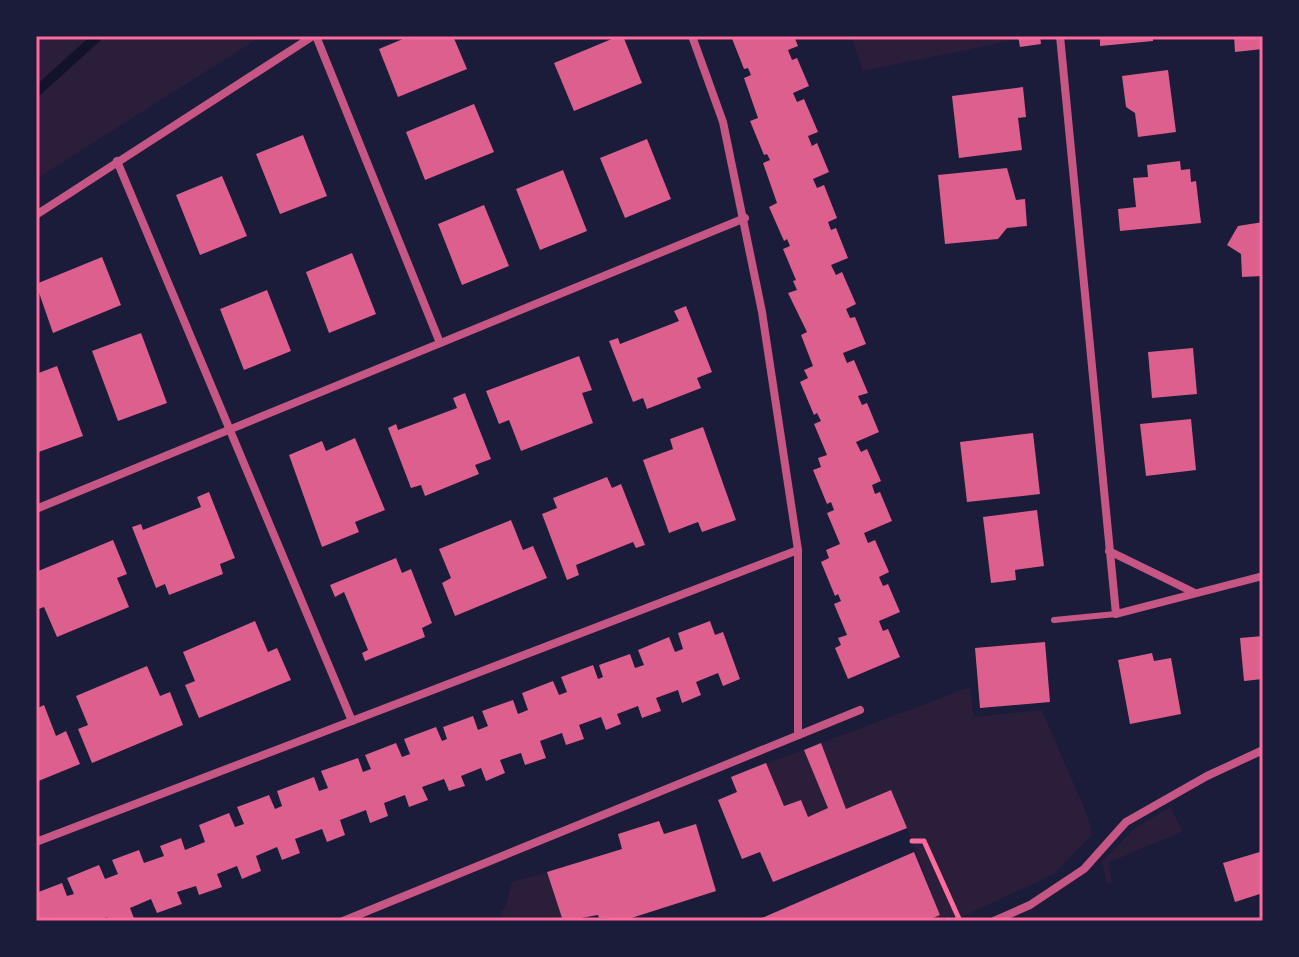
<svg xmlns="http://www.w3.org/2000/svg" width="1299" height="957" font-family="'PT Sans',sans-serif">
<rect width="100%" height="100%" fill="#1b1b3a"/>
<!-- green -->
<g fill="#2a1e3b">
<polygon points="36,36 262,36 36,179"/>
<polygon points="851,36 1018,36 1019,39 863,71"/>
<polygon points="970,687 974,717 1042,710 1088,817 1092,835 1054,874 953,921 926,921 940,915 907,828 773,882 760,852 742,859 718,800 737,792 731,777"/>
<polygon points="1170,807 1183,831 1108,863 1112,882 1107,884 1102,862 1134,829"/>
<polygon points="547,872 563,921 503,921 500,912 505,908 512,882"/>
</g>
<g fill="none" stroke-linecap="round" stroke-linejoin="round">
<!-- stream -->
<polyline stroke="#12122b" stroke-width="10" points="36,92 98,36"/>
</g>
<!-- building -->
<g fill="#dd5f8e">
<polygon points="410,36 453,36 467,69 398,97 379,49"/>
<polygon points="619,36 623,36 642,83 574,111 554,63"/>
<polygon points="731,36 794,36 798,46 788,50 792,60 797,58 809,86 793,93 797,102 804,99 818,132 808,136 812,146 817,143 829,172 813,179 817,188 824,185 837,218 828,222 831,230 836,228 848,258 831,265 836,275 842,272 856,304 846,309 850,318 855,317 866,344 843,353 847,363 854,360 868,393 858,396 862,405 867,403 879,432 856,442 861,452 867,449 881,481 872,485 875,494 880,492 892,521 864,533 868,543 875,540 889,572 879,577 883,586 888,584 900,612 879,621 883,631 888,629 900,657 848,679 835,648 841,645 838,638 847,635 834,604 841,601 838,594 835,596 821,562 829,558 826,550 840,544 827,513 834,510 831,502 827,504 813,470 821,467 818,458 827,455 814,424 821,421 817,413 814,415 800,382 808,378 804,370 813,366 801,335 807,332 788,293 797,290 793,281 796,280 783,249 790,246 787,239 784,241 769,207 777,203 763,163 770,160 767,154 764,155 750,121 758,118 744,78 751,75 748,68 744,69"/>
<polygon points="1018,36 1040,36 1041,44 1020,47"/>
<polygon points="1100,36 1153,36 1153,41 1100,46"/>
<polygon points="1234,36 1263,36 1263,49 1235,52"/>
<polygon points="1168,70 1176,132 1138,137 1135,113 1126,107 1122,76"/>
<polygon points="1023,87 1026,117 1018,118 1022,150 959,158 952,96"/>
<polygon points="474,104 494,152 425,180 406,132"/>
<polygon points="303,135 327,196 280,214 256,154"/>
<polygon points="647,139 671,199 625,218 600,158"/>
<polygon points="1180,161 1181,170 1190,169 1191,182 1196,181 1201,223 1120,231 1118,209 1136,207 1133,178 1148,177 1147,165"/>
<polygon points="1007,168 1016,200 1025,199 1027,226 1007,228 998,239 945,244 938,175"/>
<polygon points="563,170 587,231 540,250 516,189"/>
<polygon points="222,176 247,236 200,255 176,195"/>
<polygon points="484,205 509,266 462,285 438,224"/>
<polygon points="1263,222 1263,276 1242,277 1241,254 1227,245 1238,226"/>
<polygon points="352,253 376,314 329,333 306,272"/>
<polygon points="102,257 121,305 53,333 36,284"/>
<polygon points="267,290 291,351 244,370 220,309"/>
<polygon points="686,306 712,372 697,378 701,388 647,409 643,398 633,402 609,341 618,338 620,344 679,321 674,311"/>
<polygon points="141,333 167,403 118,421 92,351"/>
<polygon points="1193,348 1197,394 1152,398 1148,352"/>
<polygon points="579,356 592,390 582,393 593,423 521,451 509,420 499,424 486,391"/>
<polygon points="57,366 83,436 36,453 36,374"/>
<polygon points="465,393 491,459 475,465 479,474 425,496 421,485 411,488 388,428 396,424 398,430 457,408 453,398"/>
<polygon points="1191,419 1196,470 1146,476 1140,424"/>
<polygon points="703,427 736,520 702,532 698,522 669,533 643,460 673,449 670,439"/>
<polygon points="1033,433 1040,494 967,502 960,442"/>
<polygon points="355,438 385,510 355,522 359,532 322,547 289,455 322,441 326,451"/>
<polygon points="607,477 612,488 621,484 645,545 636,548 633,542 576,565 579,575 567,580 542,514 557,508 553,498"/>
<polygon points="209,492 235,558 220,564 223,574 169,595 165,584 156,588 132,527 141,524 143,530 201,507 197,497"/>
<polygon points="1037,510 1044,566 1015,570 1016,580 991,583 983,517"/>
<polygon points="511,520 523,550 533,546 547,578 455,616 442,583 451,578 439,549"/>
<polygon points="113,540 127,574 117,578 129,607 57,637 44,607 36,610 36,572"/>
<polygon points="396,558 402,573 411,569 432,623 422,628 425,637 365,661 362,653 368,650 344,592 335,597 330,585"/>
<polygon points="255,621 268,652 277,648 291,680 199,718 185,685 195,681 183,652"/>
<polygon points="710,621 715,635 723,632 740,679 723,686 718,673 696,682 701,695 682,703 678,690 656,698 661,711 642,718 638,706 617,714 621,724 606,730 601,717 579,725 584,739 566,745 562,733 540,741 546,758 525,765 521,753 500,760 505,773 486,781 481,768 461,776 465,786 449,791 444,779 422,787 428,800 409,807 405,795 384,803 388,816 370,823 366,810 340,820 345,835 327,842 322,829 295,839 300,853 282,860 277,847 256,856 261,871 242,879 237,866 217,874 222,887 199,895 196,886 177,892 182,904 157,913 151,899 130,908 135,921 109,921 107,917 98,921 36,921 36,893 62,883 67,896 74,894 67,878 99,865 105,879 118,874 112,860 139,850 144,863 164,856 160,846 181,838 185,850 205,842 199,825 229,813 235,827 244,824 237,807 269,795 275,809 282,806 277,791 314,777 319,791 328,788 321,771 358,758 363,772 371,769 365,755 396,743 402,757 410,754 404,739 436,727 442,741 447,739 443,727 473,716 478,730 488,726 482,711 513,700 518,714 528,710 522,693 553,681 559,695 567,692 561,677 593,665 598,679 603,677 599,665 630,654 635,668 644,665 638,650 669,637 675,652 683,649 678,633"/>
<polygon points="1263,636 1263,679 1244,681 1240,638"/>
<polygon points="1045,642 1050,702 980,708 975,648"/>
<polygon points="1152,653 1154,661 1171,658 1181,714 1130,724 1118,660"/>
<polygon points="147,666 160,696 170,692 183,725 92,763 78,729 88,725 76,696"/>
<polygon points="44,705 56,736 66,731 80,764 36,782 36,709"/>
<polygon points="821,743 846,809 891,790 907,828 773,882 760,852 742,859 718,800 737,792 731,777 766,763 784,806 801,800 808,817 828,808 804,750"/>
<polygon points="659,821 664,834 696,824 716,891 622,921 600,921 598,915 563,921 547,872 622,849 618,834"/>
<polygon points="1263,851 1263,893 1235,902 1223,863"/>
<polygon points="914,852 940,915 926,921 755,921"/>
</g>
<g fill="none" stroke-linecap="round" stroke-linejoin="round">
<!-- path -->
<polyline stroke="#ff6b9d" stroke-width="5" points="912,841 924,841 960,921"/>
<!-- service -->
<polyline stroke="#c65784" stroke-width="6" points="1054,620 1116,614"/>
<!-- minor -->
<g stroke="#c65784" stroke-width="8">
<polyline points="316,36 440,343"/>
<polyline points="692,36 723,122 762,312 798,550 798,735"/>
<polyline points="1060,36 1116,614 1263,576"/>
<polyline points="117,161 352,721"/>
<polyline points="36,215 313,36"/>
<polyline points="36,509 745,218"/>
<polyline points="1109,551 1193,592"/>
<polyline points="36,842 798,550"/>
<polyline points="343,921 860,710"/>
<polyline points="994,921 1030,905 1084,869 1126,822 1207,776 1263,750"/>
</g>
</g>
<!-- border -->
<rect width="1299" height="957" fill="none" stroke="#1b1b3a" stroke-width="76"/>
<rect x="38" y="38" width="1223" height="881" fill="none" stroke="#ff6b9d" stroke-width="3"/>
</svg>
